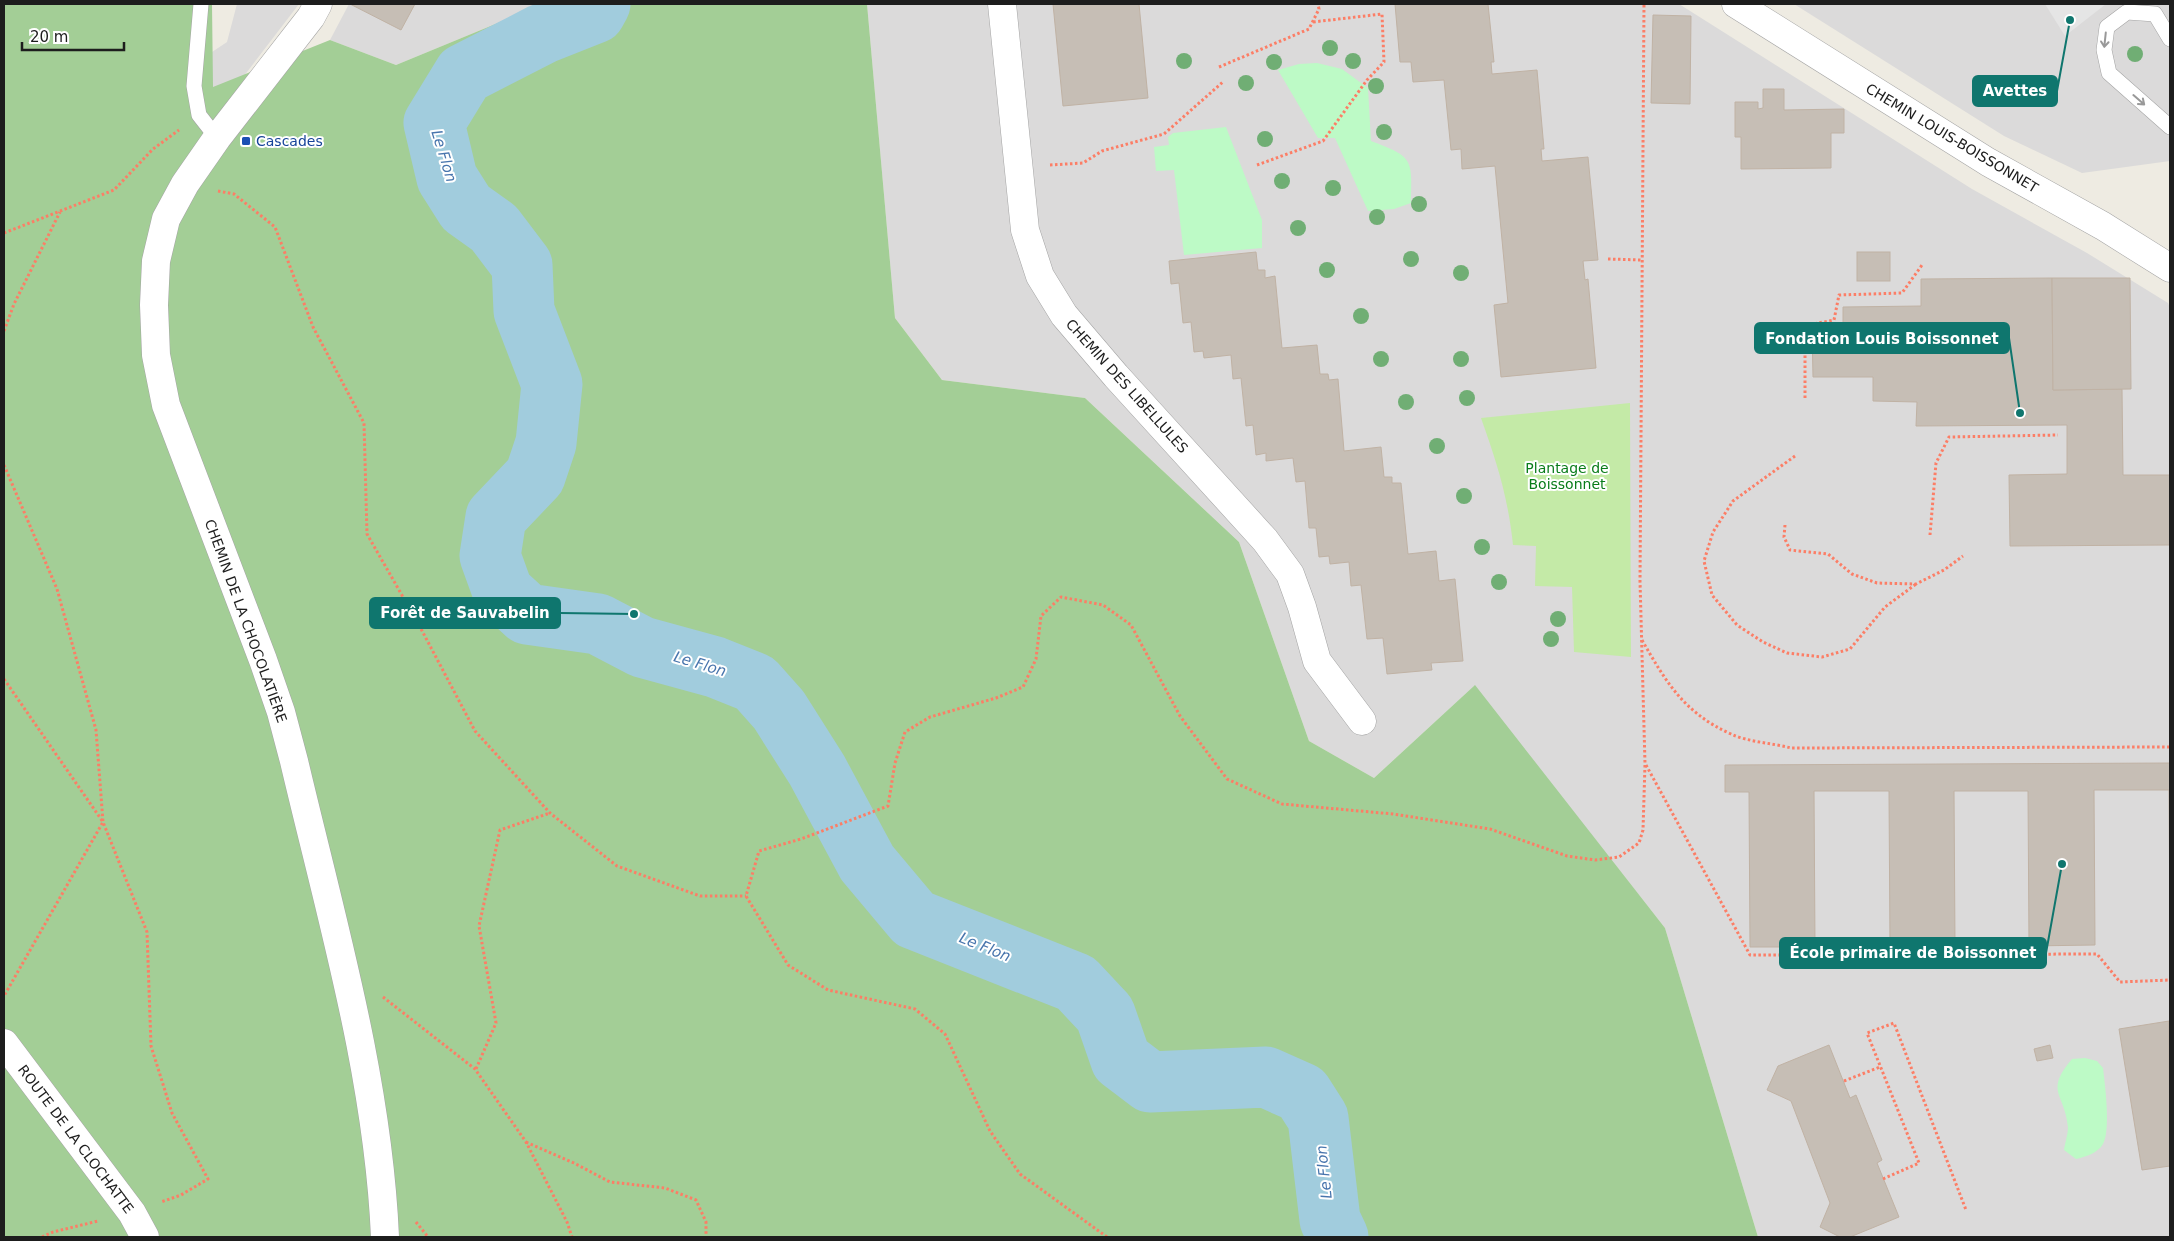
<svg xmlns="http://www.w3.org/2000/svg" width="2174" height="1241" font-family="'DejaVu Sans',sans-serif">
<rect width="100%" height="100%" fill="#eeebe2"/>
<!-- residential -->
<g fill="#dbdada">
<polygon points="237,4 299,4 227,98 212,101 206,56 227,42"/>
<polygon points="349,4 544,4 396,65 330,40"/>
<polygon points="867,4 1679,4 1972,189 2087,253 2168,303 2170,308 2170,1237 1758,1237 1665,928 1474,686 1374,778 1309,741 1239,542 1085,398 942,380 895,318"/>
<polygon points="1794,4 2170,4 2170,161 2082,173 2004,136"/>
</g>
<!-- grass -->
<path fill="#c4eaa7" d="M1630 403 1631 657 1574 652 1572 587 1535 586 1536 546 1513 545C1508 497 1497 463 1481 418Z"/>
<!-- forest -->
<polygon fill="#a3ce96" points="4,4 212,4 213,87 330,40 396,65 544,4 867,4 895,318 942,380 1085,398 1239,542 1309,741 1374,778 1475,685 1665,928 1758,1237 4,1237"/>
<!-- park -->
<g fill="#bdfac6">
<path d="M1317 63 1342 69 1368 88 1371 141C1414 157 1412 159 1411 203L1394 209 1368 211 1335 138H1318L1278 70 1299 64Z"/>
<polygon points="1226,127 1262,220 1262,248 1184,255 1174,170 1156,171 1154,147 1169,145 1168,137 1173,133"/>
<path d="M2085 1058 2097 1061 2103 1068C2105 1085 2111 1130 2103 1144 2098 1153 2085 1157 2076 1159L2064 1150C2065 1143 2068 1134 2068 1127 2065 1093 2044 1092 2072 1059Z"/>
</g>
<!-- parking -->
<polygon fill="#e5e5e5" points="2045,4 2106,4 2065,36"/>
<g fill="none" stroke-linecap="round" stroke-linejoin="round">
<!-- river -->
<polyline stroke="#a1ccdd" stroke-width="61" points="600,4 595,13 542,34 464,74 434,123 447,178 466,208 494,228 522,265 524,311 552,384 546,443 535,476 496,517 490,556 503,592 527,614 598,624 642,647 715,667 755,683 779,710 817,770 867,863 914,919 1076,983 1105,1014 1121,1060 1150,1082 1266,1077 1302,1093 1318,1118 1330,1220 1338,1237"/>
</g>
<!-- building -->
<g fill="#c6beb5" stroke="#c0b2a4">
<polygon points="350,4 415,4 401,30"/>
<polygon points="1053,4 1139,4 1148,98 1063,106"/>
<polygon points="1395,4 1488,4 1494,62 1491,62 1492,74 1537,70 1544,149 1541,149 1542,161 1588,157 1598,260 1583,261 1585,280 1588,279 1596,368 1501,377 1494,305 1508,303 1495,166 1462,169 1461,149 1451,150 1444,80 1413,82 1411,62 1400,62"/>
<polygon points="1653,15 1691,16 1690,104 1651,103"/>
<polygon points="1763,89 1784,89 1784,110 1844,109 1844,133 1831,133 1831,168 1741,169 1741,137 1735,137 1735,102 1758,102 1758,109 1763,108"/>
<polygon points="1256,252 1258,270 1265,270 1265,278 1275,276 1282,348 1317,345 1320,374 1328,374 1329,380 1338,379 1344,451 1381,447 1384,477 1392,477 1392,483 1401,483 1408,554 1436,551 1439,581 1455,579 1463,661 1431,663 1432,670 1387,674 1383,638 1367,639 1361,585 1351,586 1349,562 1330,564 1329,556 1319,557 1316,528 1309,528 1305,481 1296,482 1293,458 1266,461 1266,453 1256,455 1253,425 1246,426 1241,378 1233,379 1231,355 1204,358 1203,351 1194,352 1191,322 1183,323 1179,283 1171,284 1169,261"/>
<rect x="1857" y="252" width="33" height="29"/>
<polygon points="2052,278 2053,390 2122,389 2123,475 2170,475 2170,545 2010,546 2009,475 2067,474 2067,425 1916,426 1917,402 1873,401 1873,377 1813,377 1812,329 1843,329 1843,307 1921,306 1921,279"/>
<polygon points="2052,278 2130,278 2131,389 2053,390"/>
<polygon points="2170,763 2170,937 2169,790 2094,790 2095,945 2029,946 2028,791 1954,791 1955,946 1890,947 1889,791 1814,791 1815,947 1750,947 1749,792 1725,792 1725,765"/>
<polygon points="2169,1021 2170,1166 2142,1170 2119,1029"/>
<polygon points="1829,1045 1850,1098 1856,1095 1882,1160 1877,1163 1899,1217 1850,1237 1840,1237 1820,1227 1830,1203 1791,1101 1767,1090 1778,1066"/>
<polygon points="2050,1045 2053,1058 2037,1061 2034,1049"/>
</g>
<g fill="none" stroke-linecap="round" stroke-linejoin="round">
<defs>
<g id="lane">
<polyline points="201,4 194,86 199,115 217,138"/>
<polyline points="2170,39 2155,14 2127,12 2107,27 2104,50 2109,73 2170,127"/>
</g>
<g id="street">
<path d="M318 4 311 17 217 138 185 184 166 219 156 261 154 305 156 355 166 405 263 660 281 712 294 761C331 918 378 1076 385 1237"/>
<polyline points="1002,4 1025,230 1040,276 1064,315 1116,376 1265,540 1290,574 1302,607 1317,661 1362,721"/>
<polyline points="1736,4 1988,162 2103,226 2170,268"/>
<polyline points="4,1043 132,1213 145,1237"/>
</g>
</defs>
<!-- lane casing -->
<use href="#lane" stroke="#a4a4a4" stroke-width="16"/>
<!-- street casing -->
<use href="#street" stroke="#a4a4a4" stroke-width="29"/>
<!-- path -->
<g stroke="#fc7e66" stroke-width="3" stroke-dasharray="2.5 2.5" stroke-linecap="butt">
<polyline points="1219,67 1309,29 1319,9 1318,4"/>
<polyline points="1050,165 1083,163 1102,151 1164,134 1224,81"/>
<polyline points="1257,165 1323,141 1367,80 1384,62 1382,14 1313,22"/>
<polyline points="218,191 234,194 275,227 313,327 364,423 367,534 419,625 475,731 550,813 617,866 700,896 746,896"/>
<polyline points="4,233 114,190 153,149 179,130"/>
<polyline points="1608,259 1642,260"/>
<polyline points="4,331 14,304 60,212"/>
<polyline points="1805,398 1805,337 1808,325 1834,320 1839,295 1902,293 1922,265"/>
<polyline points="1795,456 1733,501 1713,532 1704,561 1712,595 1737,625 1763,642 1787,653 1822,657 1850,649 1885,607 1916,584"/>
<polyline points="4,465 57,589 96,730 103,822 147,932 151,1046 172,1113 208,1179 181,1195 161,1202"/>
<polyline points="1785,525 1784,537 1790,550 1828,554 1852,574 1877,583 1916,584 1944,570 1963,556"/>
<polyline points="1930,535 1936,463 1949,437 2058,435"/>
<path d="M1642 640C1666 682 1684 713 1731 734 1748 742 1772 743 1791 748L2170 747"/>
<polyline points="4,679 103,822 4,996"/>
<polyline points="1646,765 1750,955 2097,954 2120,982 2170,980"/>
<polyline points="383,997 475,1069 526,1142 567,1222 572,1237"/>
<polyline points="476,1069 496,1023 479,926 500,830 550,813"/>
<polyline points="1844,1081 1880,1067"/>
<polyline points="526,1142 574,1163 610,1182 665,1188 696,1200 706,1222 706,1237"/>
<polyline points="1883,1179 1919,1163 1867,1033 1894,1023 1966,1210"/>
<polyline points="416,1222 428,1237"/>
<polyline points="42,1237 53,1232 98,1221"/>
<polyline points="1107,1237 1020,1174 990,1131 945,1034 915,1009 828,990 788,965 746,896 759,851 801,839 888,806 895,763 905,732 930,717 996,698 1023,687 1036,659 1041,616 1061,597 1103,605 1131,625 1180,716 1227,779 1282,804 1393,814 1490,829 1567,856 1595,860 1619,857 1639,843 1643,830 1645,764 1640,581 1644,4"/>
</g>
<!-- lane -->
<use href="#lane" stroke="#fff" stroke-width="15"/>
<!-- street -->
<use href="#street" stroke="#fff" stroke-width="28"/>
</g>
<!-- trees -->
<g fill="#70ae74">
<circle cx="1330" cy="48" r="8"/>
<circle cx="2135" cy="54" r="8"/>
<circle cx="1184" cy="61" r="8"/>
<circle cx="1353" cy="61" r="8"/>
<circle cx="1274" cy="62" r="8"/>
<circle cx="1246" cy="83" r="8"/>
<circle cx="1376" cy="86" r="8"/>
<circle cx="1384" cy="132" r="8"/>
<circle cx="1265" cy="139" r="8"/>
<circle cx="1282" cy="181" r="8"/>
<circle cx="1333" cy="188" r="8"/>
<circle cx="1419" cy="204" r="8"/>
<circle cx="1377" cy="217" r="8"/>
<circle cx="1298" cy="228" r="8"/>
<circle cx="1411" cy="259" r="8"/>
<circle cx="1327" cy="270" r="8"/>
<circle cx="1461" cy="273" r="8"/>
<circle cx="1361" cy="316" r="8"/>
<circle cx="1381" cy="359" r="8"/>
<circle cx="1461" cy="359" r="8"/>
<circle cx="1467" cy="398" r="8"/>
<circle cx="1406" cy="402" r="8"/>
<circle cx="1437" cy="446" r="8"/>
<circle cx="1464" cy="496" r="8"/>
<circle cx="1482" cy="547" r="8"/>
<circle cx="1499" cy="582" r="8"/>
<circle cx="1558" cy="619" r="8"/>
<circle cx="1551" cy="639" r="8"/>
</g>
<!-- one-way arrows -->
<defs><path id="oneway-shaft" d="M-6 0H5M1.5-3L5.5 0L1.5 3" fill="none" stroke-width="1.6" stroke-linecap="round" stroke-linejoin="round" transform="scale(1.25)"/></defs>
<g stroke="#999">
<use href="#oneway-shaft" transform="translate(2105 40) rotate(96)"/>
<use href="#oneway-shaft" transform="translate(2139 100) rotate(41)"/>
</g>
<!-- markers -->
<rect fill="#1a4fb4" stroke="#fff" stroke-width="2" x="241" y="136" width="10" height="10" rx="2.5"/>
<g text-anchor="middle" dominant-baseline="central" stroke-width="4" stroke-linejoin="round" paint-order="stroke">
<!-- street labels -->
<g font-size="14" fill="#1d1d1d" stroke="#fff">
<text transform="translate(1952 138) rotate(31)">CHEMIN LOUIS-BOISSONNET</text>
<text transform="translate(1127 386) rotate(48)">CHEMIN DES LIBELLULES</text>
<text transform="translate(246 621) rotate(70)">CHEMIN DE LA CHOCOLATIÈRE</text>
<text transform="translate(76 1139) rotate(53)">ROUTE DE LA CLOCHATTE</text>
</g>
<!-- transit labels -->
<g font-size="14" fill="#164399" stroke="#fff" text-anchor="start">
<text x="256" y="141">Cascades</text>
</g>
<!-- park labels -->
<g font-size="14" fill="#097c1a" stroke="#fff">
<text x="1567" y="468">Plantage de<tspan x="1567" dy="16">Boissonnet</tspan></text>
</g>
<!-- water labels -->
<g font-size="15" font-style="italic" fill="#4875ad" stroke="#fff">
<text transform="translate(444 156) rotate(73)">Le Flon</text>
<text transform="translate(700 664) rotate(17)">Le Flon</text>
<text transform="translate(985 947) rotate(22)">Le Flon</text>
<text transform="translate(1324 1172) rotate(-96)">Le Flon</text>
</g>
</g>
<!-- callouts -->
<path fill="none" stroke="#0f766e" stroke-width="2" d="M2070 20L2057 91M2020 413L2009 338M634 614L560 613M2062 864L2046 953"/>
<g fill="#0f766e" stroke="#fff" stroke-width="2">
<circle cx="2070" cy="20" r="5"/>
<circle cx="2020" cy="413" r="5"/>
<circle cx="634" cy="614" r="5"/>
<circle cx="2062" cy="864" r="5"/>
</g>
<g fill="#0f766e" stroke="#0f766e" stroke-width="2">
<rect x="1973" y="76" width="84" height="30" rx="5"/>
<rect x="1755" y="323" width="254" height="30" rx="5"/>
<rect x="370" y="598" width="190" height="30" rx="5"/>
<rect x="1780" y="938" width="266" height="30" rx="5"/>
</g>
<g font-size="15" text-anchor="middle" font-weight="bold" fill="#fff">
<text x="2015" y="96">Avettes</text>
<text x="1882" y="344">Fondation Louis Boissonnet</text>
<text x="465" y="618">Forêt de Sauvabelin</text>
<text x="1913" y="958">École primaire de Boissonnet</text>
</g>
<!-- border -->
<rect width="2174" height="1241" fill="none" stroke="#1d1d1d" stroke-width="10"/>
<!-- scale -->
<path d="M22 42v8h102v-8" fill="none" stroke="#1d1d1d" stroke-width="2.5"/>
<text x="30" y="42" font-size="15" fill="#1d1d1d" stroke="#ffffff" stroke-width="4" paint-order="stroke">20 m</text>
</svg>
